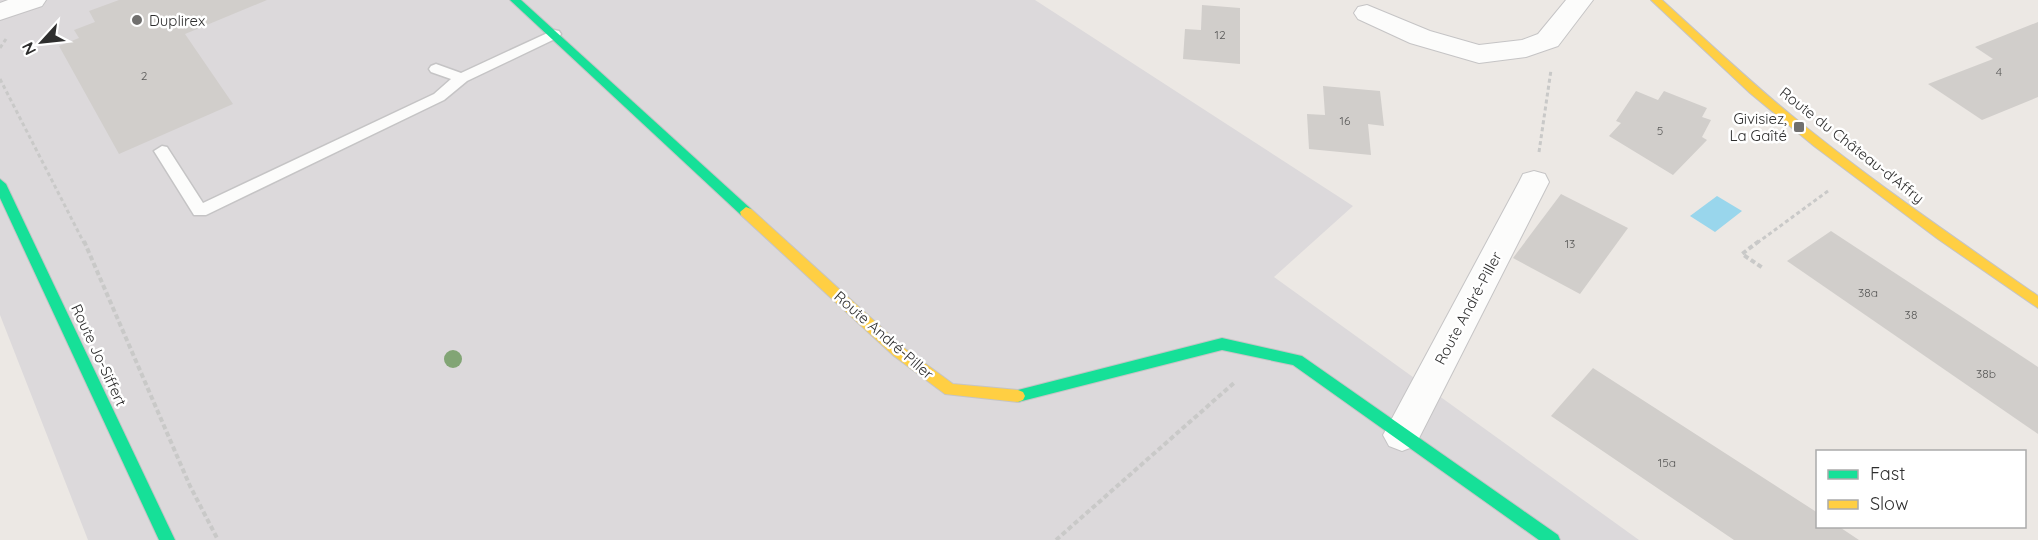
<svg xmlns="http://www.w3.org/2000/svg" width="2038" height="540" font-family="Quicksand,sans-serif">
<rect width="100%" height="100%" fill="#ece8e4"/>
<!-- industrial -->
<polygon fill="#dcd9db" points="0,0 1035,0 1353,206 1274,277 1639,540 88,540 0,315"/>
<!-- water -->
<polygon fill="#99d6ec" points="1717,196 1742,211 1715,232 1690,216"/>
<!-- building -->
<g fill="#d1cecb">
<polygon points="119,0 267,0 185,34 233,104 119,154 59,46 79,38 74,30 95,22 89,11"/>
<polygon points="1202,5 1240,8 1240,64 1183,59 1185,29 1201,30"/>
<polygon points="2038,22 2038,97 1982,120 1928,84 1993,59 1975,47"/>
<polygon points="1323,86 1380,91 1384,126 1368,124 1371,155 1309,149 1307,114 1325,115"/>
<polygon points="1636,91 1658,100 1664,91 1707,108 1702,117 1711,120 1702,137 1707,140 1673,175 1609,136 1621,123 1616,121"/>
<polygon points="1561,194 1628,228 1580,294 1513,258"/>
<polygon points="1831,231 2038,367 2038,434 1787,261"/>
<polygon points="1593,368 1818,513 1818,526 1838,526 1859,540 1734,540 1551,416"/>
</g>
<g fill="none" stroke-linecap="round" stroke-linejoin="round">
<defs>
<polygon id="lane" points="554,30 559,31 561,34 559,37 467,81 444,100 206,215 194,215 154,151 162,146 167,147 203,203 434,94 451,79 431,72 429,69 431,66 436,64 461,73"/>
<g id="street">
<polygon points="8,0 46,0 42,6 0,20 0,3"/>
<polygon points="1566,0 1593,0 1558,46 1526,57 1479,63 1410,43 1358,19 1354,13 1358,7 1367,5 1430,31 1479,45 1522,40 1538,34"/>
<polygon points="1534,171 1545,174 1549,182 1415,446 1402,451 1389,446 1383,435 1389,424 1519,182 1523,174"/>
</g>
<g id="fast">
<polygon points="510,0 521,0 751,209 752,212 751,215 741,215"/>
<polygon points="0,179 6,184 175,540 159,540 0,198"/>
<polygon points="1222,338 1302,356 1558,535 1560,540 1539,540 1293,365 1222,350 1018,402 1013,400 1011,396 1013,392 1018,390"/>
</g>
<g id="slow">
<path d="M1651 0H1662C1705 39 1747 79 1791 115 1870 180 1955 238 2038 296V308L1938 239 1814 146 1750 93Z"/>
<polygon points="746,207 751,209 904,348 953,384 1018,390 1023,392 1025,396 1023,400 1018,402 945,394 894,356 741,215 740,212"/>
</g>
</defs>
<!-- lane casing -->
<use href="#lane" stroke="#c5c4c5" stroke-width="3"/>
<!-- street casing -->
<use href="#street" stroke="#c5c4c5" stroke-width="2"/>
<!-- fast casing -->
<use href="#fast" stroke="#c5c4c5" stroke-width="2"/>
<!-- slow casing -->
<use href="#slow" stroke="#c5c4c5" stroke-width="2"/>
<!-- path-far1 -->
<g stroke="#c9c9c8" stroke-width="3" stroke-dasharray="4 3" stroke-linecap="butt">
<polyline points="0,48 6,39"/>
<polyline points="0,79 84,243"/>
<polyline points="1539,152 1551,70"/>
<polyline points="1757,243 1828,191"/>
</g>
<!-- path -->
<g stroke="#c9c9c8" stroke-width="4" stroke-dasharray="5 3" stroke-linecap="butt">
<polyline points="84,241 190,486 218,540"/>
<polyline points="1759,241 1742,254 1763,268"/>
<polyline points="1056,540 1235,382"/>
</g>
<!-- lane -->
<use href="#lane" fill="#fcfcfb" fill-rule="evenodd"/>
<!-- street -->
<use href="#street" fill="#fcfcfb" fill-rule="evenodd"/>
<!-- fast -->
<use href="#fast" fill="#16e098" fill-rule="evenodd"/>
<!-- slow -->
<use href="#slow" fill="#ffcf43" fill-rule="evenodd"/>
</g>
<!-- trees -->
<circle fill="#82a575" cx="453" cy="359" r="9"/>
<!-- markers -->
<g fill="#706f6e" stroke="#fff" stroke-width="2">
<circle cx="137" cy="20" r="6"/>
<rect x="1793" y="121" width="12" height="12" rx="3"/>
</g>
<g text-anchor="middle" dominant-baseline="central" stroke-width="5" stroke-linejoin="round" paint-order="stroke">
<!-- number labels -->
<g font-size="12" fill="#585857">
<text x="1220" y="34">12</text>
<text x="1999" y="71">4</text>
<text x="144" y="75">2</text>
<text x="1345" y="120">16</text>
<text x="1660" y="130">5</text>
<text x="1570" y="243">13</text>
<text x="1868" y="292">38a</text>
<text x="1911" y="314">38</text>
<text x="1986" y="373">38b</text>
<text x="1667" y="462">15a</text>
</g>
<!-- poi labels -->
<g font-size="15" fill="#2e2e2e" stroke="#fff" text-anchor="start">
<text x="149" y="20">Duplirex</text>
<text x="1787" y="118" text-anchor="end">Givisiez,<tspan x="1787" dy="17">La Gaîté</tspan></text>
</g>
<!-- street labels -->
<g font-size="15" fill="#2e2e2e" stroke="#fff">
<text transform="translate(1852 145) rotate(38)">Route du Château-d'Affry</text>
<text transform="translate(1468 308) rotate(-62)">Route André-Piller</text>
<text transform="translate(884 335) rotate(41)">Route André-Piller</text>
<text transform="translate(99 355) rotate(65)">Route Jo-Siffert</text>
</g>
</g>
<!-- legend -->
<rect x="1816" y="450" width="210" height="78" fill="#ffffff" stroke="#ababab" stroke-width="1.5"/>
<rect x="1828" y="470" width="30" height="9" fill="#16e098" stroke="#ababab" stroke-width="1.5"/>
<text x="1870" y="480" font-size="18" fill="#2e2e2e">Fast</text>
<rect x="1828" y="500" width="30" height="9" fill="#ffcf43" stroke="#ababab" stroke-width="1.5"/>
<text x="1870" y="510" font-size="18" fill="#2e2e2e">Slow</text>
<!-- north arrow -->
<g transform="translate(42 42) rotate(243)" stroke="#ffffff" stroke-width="4.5" paint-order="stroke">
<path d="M0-4.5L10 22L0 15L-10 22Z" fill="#2e2e2e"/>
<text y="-9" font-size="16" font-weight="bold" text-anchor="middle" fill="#2e2e2e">N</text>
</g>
</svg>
